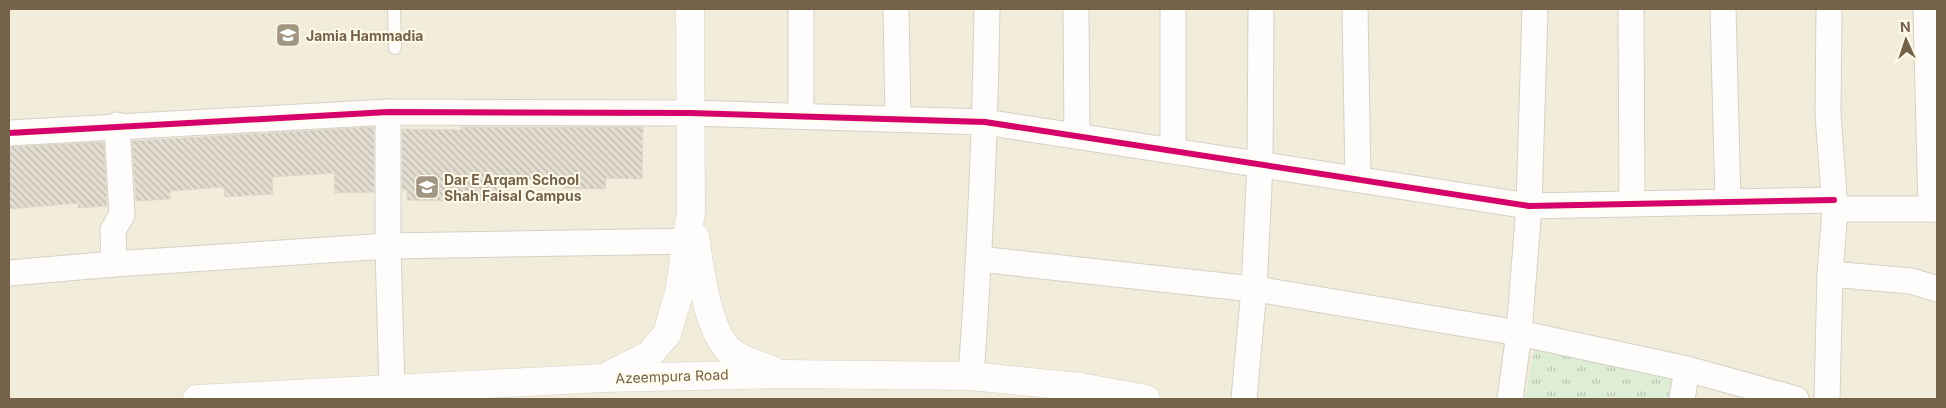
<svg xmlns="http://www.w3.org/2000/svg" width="1946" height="408" font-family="Inter,sans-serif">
<defs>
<pattern id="grass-tufts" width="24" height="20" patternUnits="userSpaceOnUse" patternTransform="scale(1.25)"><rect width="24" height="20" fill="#deeed5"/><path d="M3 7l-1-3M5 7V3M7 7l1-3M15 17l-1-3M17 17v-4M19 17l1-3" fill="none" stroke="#b9c4af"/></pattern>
<pattern id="building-back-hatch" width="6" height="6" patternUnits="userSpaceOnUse" patternTransform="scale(1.25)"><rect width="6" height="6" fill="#e3ddd1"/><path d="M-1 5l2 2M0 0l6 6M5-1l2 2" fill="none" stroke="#bdb7ac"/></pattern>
</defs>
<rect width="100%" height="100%" fill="#f6f4ea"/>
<!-- residential -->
<rect fill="#f2edda" x="9" y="9" width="1928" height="390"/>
<!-- grass -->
<polygon fill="url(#grass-tufts)" points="1535,346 1672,374 1668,399 1525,399"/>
<!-- building -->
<g fill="url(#building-back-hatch)" stroke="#dfd8cc">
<polygon points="374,127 374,192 335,193 334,173 272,177 273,194 225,197 224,187 170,191 170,199 136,201 132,141"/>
<polygon points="461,127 643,127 642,179 606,178 605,189 563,188 563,181 497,180 497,202 407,200 407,190 402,190 402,129 461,130"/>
<polygon points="104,142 107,206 78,208 78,203 9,209 9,187 10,187 9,147"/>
</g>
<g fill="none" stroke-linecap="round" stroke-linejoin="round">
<defs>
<polyline id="lane" points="394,9 395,48"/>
<g id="street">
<polyline points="801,9 801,116"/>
<polyline points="896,9 898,119"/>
<polyline points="1076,9 1077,136"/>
<polyline points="1355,9 1358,179"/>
<polyline points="1631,9 1632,204"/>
<polyline points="1723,9 1728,202"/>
<polyline points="1926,9 1931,209"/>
<polyline points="388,112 388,246 696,241"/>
<polyline points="9,133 388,112 690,113 985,122 1529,206 1834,200"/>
<polyline points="1173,151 1173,9"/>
<polyline points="1835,209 1937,209"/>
<polyline points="979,259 1262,290 1519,333 1687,369 1796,399"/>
<polyline points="114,264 113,230 122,215 117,125"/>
<polyline points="9,273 114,264 388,246 392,389"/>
<polyline points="1830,274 1911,281 1937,289"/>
<path d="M971 376C980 254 985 131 987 9"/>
<polyline points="1244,399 1254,289 1260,164 1261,9"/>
<polyline points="1510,399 1519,333 1529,206 1535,9"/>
<polyline points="1682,399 1687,369"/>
<polyline points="1827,399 1830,274 1835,209 1828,114 1829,9"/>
</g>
<g id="secondary">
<path d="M695 237C700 267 707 331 730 351 741 360 759 365 772 370"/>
<polyline points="611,374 649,355 667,334 679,293 691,211 690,9"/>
<polyline points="197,399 603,378 782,374 971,376 1080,387 1146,399"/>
</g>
</defs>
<!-- lane casing -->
<use href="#lane" stroke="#d5d1c7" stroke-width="14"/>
<!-- street casing -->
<use href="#street" stroke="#d5d1c7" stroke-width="27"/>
<!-- secondary casing -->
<use href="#secondary" stroke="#d4d0c5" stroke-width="29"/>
<!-- lane -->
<use href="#lane" stroke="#fefdfc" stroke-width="12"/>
<!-- street -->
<use href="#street" stroke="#fefdfc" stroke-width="25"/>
<!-- secondary -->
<use href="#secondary" stroke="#fefdfc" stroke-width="28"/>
<defs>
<polyline id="cycleway" points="9,133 388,112 690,113 985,122 1529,206 1834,200"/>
</defs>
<!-- cycleway casing -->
<use href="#cycleway" stroke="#fffbea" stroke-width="9"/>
<!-- cycleway -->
<use href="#cycleway" stroke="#d6006c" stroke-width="6"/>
</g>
<!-- icons -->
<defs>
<symbol id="university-square" viewBox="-11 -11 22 22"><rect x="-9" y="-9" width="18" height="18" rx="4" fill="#a29582" stroke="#fffbea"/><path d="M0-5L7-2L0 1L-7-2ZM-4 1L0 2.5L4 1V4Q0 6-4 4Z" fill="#fff"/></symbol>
<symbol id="school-square" viewBox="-11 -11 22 22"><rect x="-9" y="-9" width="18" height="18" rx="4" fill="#a29582" stroke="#fffbea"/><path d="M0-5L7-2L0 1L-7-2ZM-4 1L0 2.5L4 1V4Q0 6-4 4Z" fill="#fff"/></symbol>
</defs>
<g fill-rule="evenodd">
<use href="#university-square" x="274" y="21" width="28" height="28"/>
<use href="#school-square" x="413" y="173" width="28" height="28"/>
</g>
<g text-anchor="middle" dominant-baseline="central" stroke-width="4" stroke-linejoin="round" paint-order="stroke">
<!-- poi labels -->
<g font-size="14" font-weight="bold" fill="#75624a" stroke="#fffbea" text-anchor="start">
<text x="306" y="35">Jamia Hammadia</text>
<text x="444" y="179">Dar E Arqam School<tspan x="444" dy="16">Shah Faisal Campus</tspan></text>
</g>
<!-- street labels -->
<g font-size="14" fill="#75624a" stroke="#fffbea">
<text transform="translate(672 376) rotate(-2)">Azeempura Road</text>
</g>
</g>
<!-- border -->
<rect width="1946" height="408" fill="none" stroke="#75624a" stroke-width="20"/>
<!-- north arrow -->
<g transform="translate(1906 40) rotate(357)" stroke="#fffbea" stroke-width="4" paint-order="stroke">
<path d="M0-4L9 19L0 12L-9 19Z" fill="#75624a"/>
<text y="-8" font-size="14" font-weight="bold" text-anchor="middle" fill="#75624a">N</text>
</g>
</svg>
